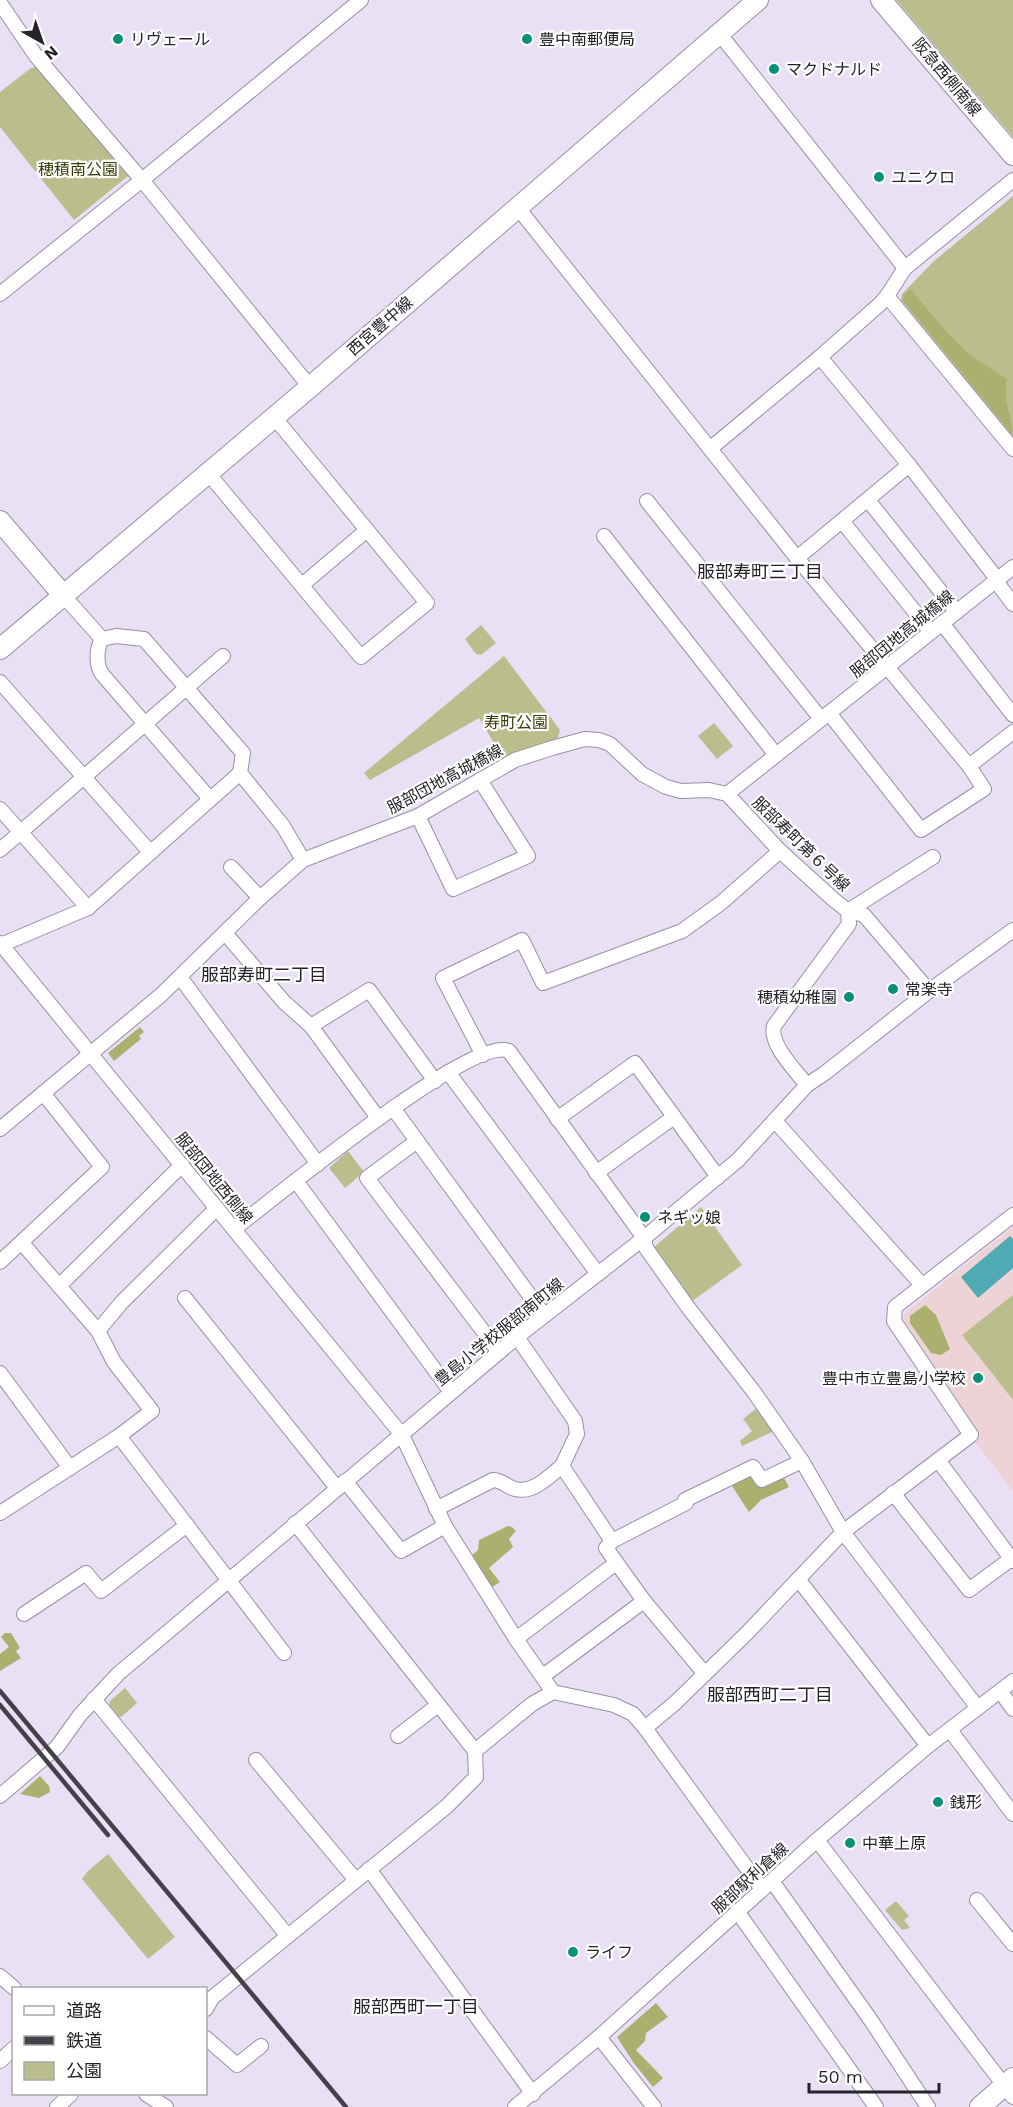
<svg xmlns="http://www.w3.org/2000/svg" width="1013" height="2107" font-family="'Work Sans','Noto Sans JP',sans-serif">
<rect width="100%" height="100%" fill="#e9e0f5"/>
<!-- education -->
<polygon fill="#eed3d6" points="1013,1227 1013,1491 975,1442 981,1436 903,1319 905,1313"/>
<!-- green -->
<g fill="#babe8d">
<polygon points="896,0 1013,0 1013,137"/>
<polygon points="38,67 128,176 74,220 0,127 0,92 31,68"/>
<polygon points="1013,196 1013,438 901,300 902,294 934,261"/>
<polygon points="481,625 496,643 481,655 476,654 465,639"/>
<polygon points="504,656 560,730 557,740 503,758 479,718 370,780 364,773"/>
<polygon points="714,723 733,746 717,759 698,736"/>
<polygon points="348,1151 364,1172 345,1188 329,1168"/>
<polygon points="701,1207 742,1265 691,1302 656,1254 654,1247"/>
<polygon points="1013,1295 1013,1400 962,1335"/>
<polygon points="757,1408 774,1431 742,1446 740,1441 752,1431 743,1419"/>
<polygon points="125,1688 137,1703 120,1718 109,1705 110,1701"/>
<polygon points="108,1854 175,1937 148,1959 82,1879 87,1872"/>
<polygon points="896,1901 909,1916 904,1920 910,1928 902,1930 885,1910"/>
</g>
<!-- forest -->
<g fill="#acb06f">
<path d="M910 289 944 329 969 354 1007 379C1002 404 1013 414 1013 435L903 301 904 295Z"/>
<polygon points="140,1027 144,1032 139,1036 141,1039 114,1061 108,1053"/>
<polygon points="925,1305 936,1315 950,1349 941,1355 931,1353 910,1323 910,1316"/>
<polygon points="751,1475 763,1487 783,1476 789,1487 761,1500 749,1512 732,1486"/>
<polygon points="508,1526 512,1527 516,1531 509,1539 513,1547 489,1568 500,1582 491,1588 471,1556 478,1550 479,1540"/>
<polygon points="5,1633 11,1633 20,1648 16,1651 21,1658 0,1671 0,1654 9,1647 1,1637"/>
<polygon points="40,1776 49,1786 50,1792 39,1798 20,1794"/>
<polygon points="656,2003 668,2017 646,2033 645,2041 636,2050 663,2078 653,2087 633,2062 617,2037"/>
</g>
<!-- water -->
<polygon fill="#50aab4" points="1010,1236 1013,1239 1013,1268 978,1298 961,1277"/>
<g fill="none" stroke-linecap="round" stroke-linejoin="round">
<defs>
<g id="street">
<polyline points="0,3 36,56 142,180 310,387"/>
<polyline points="719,33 905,268"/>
<polyline points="518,208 797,558 969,766 984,789 921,830 829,713"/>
<polyline points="0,294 142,180 361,0"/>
<polyline points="887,296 1013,449"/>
<polyline points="820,357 909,465 997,579 1001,588 1013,604"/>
<polyline points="711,448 820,357 880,304 887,296 905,268 1013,180"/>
<polyline points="208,473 361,657 427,603 274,417"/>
<polyline points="868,500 957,612"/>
<polyline points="647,501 821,719"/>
<polyline points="842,521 931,632"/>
<polyline points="604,536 776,755"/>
<polyline points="797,558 909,465"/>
<polyline points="302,585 367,530"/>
<polyline points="63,595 102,639 116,636 144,639 243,753 240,773 283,826 303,860"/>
<polyline points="942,623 1013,715"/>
<path d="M102 639C96 649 96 665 102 674L210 799"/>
<polyline points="0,682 150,852"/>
<polyline points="969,766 1013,732"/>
<polyline points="727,794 1013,567"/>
<polyline points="0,809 88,908"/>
<polyline points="418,816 453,889 528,856 480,780"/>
<polyline points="0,850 223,656"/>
<polyline points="231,867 260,898"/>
<polyline points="225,933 284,1002 311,1026 378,1118"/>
<polyline points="0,943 402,1435 445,1526 516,1639 553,1692"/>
<polyline points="1,945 88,908 240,773"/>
<polyline points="180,977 318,1164"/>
<polyline points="311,1026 369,990 435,1081"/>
<polyline points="483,1055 443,978 522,940 543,983 682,931 721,903 780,851"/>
<polyline points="448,1072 598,1274"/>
<path d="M807 1085C795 1070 769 1044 774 1026L849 924 848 911 933 857"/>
<polyline points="393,1108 544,1315"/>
<polyline points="557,1119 635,1063 718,1177"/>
<polyline points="775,1121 922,1285"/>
<polyline points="0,1129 161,995 260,898 303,860 418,816 515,760 552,748 585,739 599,740 610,744 642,774 666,787 681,791 709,790 727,794 780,851 834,900 848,911 864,915 929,991"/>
<polyline points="417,1141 367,1178 499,1352"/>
<polyline points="596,1173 674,1117"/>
<polyline points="296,1181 451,1392"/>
<path d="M234 1229C272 1200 472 1035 509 1051L644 1238 646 1248 687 1306 754 1392 802 1461 843 1532 978 1708"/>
<polyline points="0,1262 102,1167 43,1093"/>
<polyline points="59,1286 182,1165"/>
<polyline points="185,1298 337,1488"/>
<polyline points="98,1331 122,1302 217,1208"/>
<polyline points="517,1337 575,1421 577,1434 562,1466 612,1541 606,1548 644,1601 705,1674"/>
<polyline points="0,1373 70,1468"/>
<polyline points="119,1436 284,1653"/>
<polyline points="938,1460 1013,1561"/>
<polyline points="345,1481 401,1551 445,1526"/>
<polyline points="893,1493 969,1590 1011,1559"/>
<path d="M436 1509 493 1480C502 1480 507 1487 515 1489 533 1494 549 1476 562 1466"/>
<polyline points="0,1513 119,1436 152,1411 114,1362 98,1331 22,1243"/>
<polyline points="295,1523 475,1751"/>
<polyline points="612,1541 686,1503 685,1500 753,1467 762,1480 802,1461"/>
<polyline points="798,1579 928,1746"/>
<polyline points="24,1614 86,1573 101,1591 187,1525"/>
<polyline points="516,1639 616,1563"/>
<polyline points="543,1676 644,1601"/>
<polyline points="1000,1691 1013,1709"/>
<polyline points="94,1699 287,1935"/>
<polyline points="645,1728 675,1703 747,1633 843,1532 971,1435 894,1321 895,1307 1013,1215"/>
<polyline points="950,1730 1013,1814"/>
<polyline points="398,1736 438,1705"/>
<polyline points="256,1760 355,1879"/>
<polyline points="0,1796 57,1747 80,1715 118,1674 517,1337 644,1238 738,1160 807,1085 825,1073 929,991 1013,930"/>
<polyline points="817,1840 1013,2097"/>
<polyline points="369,1869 533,2094"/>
<polyline points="772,1881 870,2019 928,2107"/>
<polyline points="977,1900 1013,1944"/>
<polyline points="737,1911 876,2107"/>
<polyline points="0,1976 14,1988"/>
<polyline points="206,2009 212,1998 446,1807 476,1777 475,1751 532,1704 553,1692 614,1705 633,1714 645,1728 762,1889"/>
<polyline points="599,2037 654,2107"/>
<polyline points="206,2038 237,2065 261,2046"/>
<polyline points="0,2061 14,2048"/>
<polyline points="146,2094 166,2107"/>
<polyline points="57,2107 71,2094"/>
<polyline points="515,2107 599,2037 817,1840 928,1746 1013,1681"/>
</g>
<g id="secondary">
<polyline points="881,0 1013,155"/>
<polyline points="0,521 63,595"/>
<polyline points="0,649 310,387 758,0"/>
<polyline points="980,2107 1013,2078"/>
</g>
</defs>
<!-- street casing -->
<use href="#street" stroke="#988fa3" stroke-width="16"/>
<!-- secondary casing -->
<use href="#secondary" stroke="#988fa3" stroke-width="22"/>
<!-- street -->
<use href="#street" stroke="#fff" stroke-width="14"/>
<!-- secondary -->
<use href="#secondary" stroke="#fff" stroke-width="20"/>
<!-- rail -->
<g stroke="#45414b" stroke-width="4.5">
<polyline points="0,1691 346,2107"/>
<polyline points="0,1705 108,1835"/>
</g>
</g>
<!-- markers -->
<g fill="#099078" stroke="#fff" stroke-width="2">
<circle cx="118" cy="39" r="6"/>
<circle cx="527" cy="39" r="6"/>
<circle cx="774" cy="69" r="6"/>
<circle cx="879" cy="177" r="6"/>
<circle cx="893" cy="989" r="6"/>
<circle cx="849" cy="997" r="6"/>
<circle cx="645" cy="1217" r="6"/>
<circle cx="978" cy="1378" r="6"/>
<circle cx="938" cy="1802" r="6"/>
<circle cx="850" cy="1843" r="6"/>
<circle cx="573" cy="1952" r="6"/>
</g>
<g text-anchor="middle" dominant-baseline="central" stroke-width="4.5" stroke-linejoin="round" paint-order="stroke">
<!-- poi labels -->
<g font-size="16" fill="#252229" stroke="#fff" text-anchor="start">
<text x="130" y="39">リヴェール</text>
<text x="539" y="39">豊中南郵便局</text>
<text x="786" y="69">マクドナルド</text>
<text x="891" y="177">ユニクロ</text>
<text x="905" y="989">常楽寺</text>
<text x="837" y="997" text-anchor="end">穂積幼稚園</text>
<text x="657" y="1217">ネギッ娘</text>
<text x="966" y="1378" text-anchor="end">豊中市立豊島小学校</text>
<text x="950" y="1802">銭形</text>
<text x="862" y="1843">中華上原</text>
<text x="585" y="1952">ライフ</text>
</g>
<!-- street labels -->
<g font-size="16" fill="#252229" stroke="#fff">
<text transform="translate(947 77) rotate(50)">阪急西側南線</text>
<text transform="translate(380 326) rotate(-41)">西宮豊中線</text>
<text transform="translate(902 634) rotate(-39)">服部団地高城橋線</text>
<text transform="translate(445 779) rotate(-28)">服部団地高城橋線</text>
<text transform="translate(801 844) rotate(44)">服部寿町第６号線</text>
<text transform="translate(214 1178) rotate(51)">服部団地西側線</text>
<text transform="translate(499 1332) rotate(-39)">豊島小学校服部南町線</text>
<text transform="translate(750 1878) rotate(-42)">服部駅利倉線</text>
</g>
<!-- park labels -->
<g font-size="16" fill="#3b3d08" stroke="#fff">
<text x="78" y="169">穂積南公園</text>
<text x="516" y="722">寿町公園</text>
</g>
<!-- neighbourhood labels -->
<g font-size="18" fill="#252229" stroke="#fff">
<text x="760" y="571">服部寿町三丁目</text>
<text x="264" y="974">服部寿町二丁目</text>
<text x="770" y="1694">服部西町二丁目</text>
<text x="416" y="2006">服部西町一丁目</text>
</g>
</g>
<!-- legend -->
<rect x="12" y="1987" width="195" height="108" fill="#ffffff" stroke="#a8a7a9" stroke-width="1.5"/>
<rect x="24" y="2006" width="30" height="9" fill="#ffffff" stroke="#a8a7a9" stroke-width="1.5"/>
<text x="66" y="2017" font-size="18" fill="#252229">道路</text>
<rect x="24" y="2036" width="30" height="9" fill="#45414b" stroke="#a8a7a9" stroke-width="1.5"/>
<text x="66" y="2047" font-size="18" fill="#252229">鉄道</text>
<rect x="24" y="2062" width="30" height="18" fill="#babe8d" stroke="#a8a7a9" stroke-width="1.5"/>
<text x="66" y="2077" font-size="18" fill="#252229">公園</text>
<!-- north arrow -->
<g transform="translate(42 42) rotate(140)" stroke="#ffffff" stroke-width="4.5" paint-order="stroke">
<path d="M0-4.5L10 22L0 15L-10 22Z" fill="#252229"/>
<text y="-9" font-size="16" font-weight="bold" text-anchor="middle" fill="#252229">N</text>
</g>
<!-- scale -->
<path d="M809 2083v9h130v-9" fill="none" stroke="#252229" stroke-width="3"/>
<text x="818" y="2083" font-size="18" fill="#252229" stroke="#ffffff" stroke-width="4.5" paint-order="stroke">50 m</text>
</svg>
